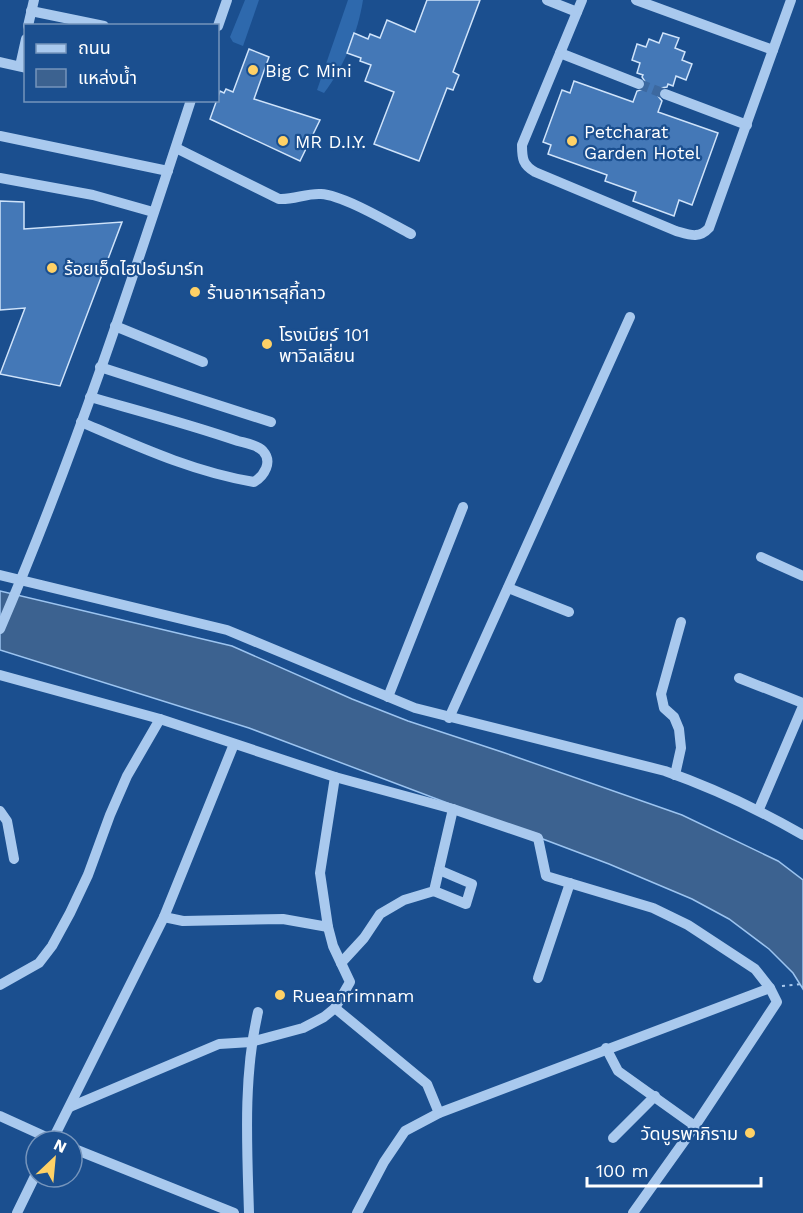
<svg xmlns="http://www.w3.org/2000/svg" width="803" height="1213" font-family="'Work Sans','Noto Sans Thai',sans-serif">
<rect width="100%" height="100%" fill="#1b4f8f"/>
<!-- green -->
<g fill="#2e69ad">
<polygon points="245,0 259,0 243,46 233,42 230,37"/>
<path d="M348 0H363C358 32 344 67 324 93L317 90Z"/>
</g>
<!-- water -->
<polygon fill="#3c6290" stroke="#9cc4f0" stroke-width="1.5" points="0,591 232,646 352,699 408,721 502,752 682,815 778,861 803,880 803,989 793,973 769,949 729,919 692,899 609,864 249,728 0,650"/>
<!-- building -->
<g fill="#4478b7" stroke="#cfe3fa" stroke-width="1.5">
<polygon points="427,0 480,0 453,72 459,75 453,90 447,88 419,161 374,144 394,92 365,81 371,65 360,61 361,58 347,53 354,33 368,39 370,34 380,38 387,20 415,32"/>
<polygon points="663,33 679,38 675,48 685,52 682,60 692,64 686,80 676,76 673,86 668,84 667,87 661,88 658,91 658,96 662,101 658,112 718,133 692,205 679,200 674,216 633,201 636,192 605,181 607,175 548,154 551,145 543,142 562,90 570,93 574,81 633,102 637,91 644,89 646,83 642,77 643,75 637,73 640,63 632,60 637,44 646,47 649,39 659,43"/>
<polygon points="249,49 269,57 254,99 320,120 300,161 210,119 220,91 224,93 226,89 233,92"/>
<polygon points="0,201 24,202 24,229 122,222 60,386 0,374 25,308 0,310"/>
</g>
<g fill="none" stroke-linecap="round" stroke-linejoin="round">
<!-- minor-tunnel -->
<polyline stroke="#3d69a0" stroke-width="10" stroke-dasharray="10 5" stroke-linecap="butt" points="639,84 665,94"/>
<!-- path -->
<polyline stroke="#a9c9ee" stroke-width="2" stroke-dasharray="3 4.5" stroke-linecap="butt" points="782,986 803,984"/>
<!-- minor -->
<g stroke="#a9c9ee" stroke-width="10">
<polyline points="547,0 577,12"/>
<path d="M582 0 522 145C522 159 523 165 535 172L676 231C690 235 699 239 709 228L791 0"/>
<polyline points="636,0 773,50"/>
<polyline points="31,11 104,26"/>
<polyline points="28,26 34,0"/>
<polyline points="218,26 227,0"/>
<polyline points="560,53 639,84"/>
<polyline points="0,62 26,68"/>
<polyline points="20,66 26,39"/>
<polyline points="665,94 747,125"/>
<polyline points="0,136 168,171"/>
<path d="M176 148 279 199C294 200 306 193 321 194 343 195 390 223 411 234"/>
<polyline points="0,178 93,195 153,212"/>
<polyline points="115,326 203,362"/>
<polyline points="100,367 271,422"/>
<path d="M81 422C137 446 193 472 254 482 264 476 273 462 263 451 258 445 245 443 238 441 189 424 139 411 90 397"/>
<polyline points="761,557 803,576"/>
<path d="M0 575 227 630 415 708 665 771C713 788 758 809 803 835"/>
<polyline points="508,588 569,612"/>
<path d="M0 629C74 457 133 278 191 100"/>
<polyline points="0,675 160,719 335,777 453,809 538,838 546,876 653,908 688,925 755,969 770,988 777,1002 695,1126 633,1213"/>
<polyline points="739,678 803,703"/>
<polyline points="388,697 463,507"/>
<polyline points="449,718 630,317"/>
<polyline points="675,775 681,748 679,729 674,717 664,708 661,694 681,622"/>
<polyline points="759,809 803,706"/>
<polyline points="0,811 7,821 14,859"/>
<polyline points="434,891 466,904 472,884 439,870"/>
<polyline points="164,917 183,921 283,919 328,927"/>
<polyline points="341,963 364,938 380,914 404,900 434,891 453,809"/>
<polyline points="538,978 570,883"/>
<polyline points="0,985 39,963 52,946 70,913 88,875 110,815 127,776 160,719"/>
<polyline points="335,1008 427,1084 439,1113"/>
<polyline points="606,1048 618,1071 695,1126"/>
<polyline points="70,1107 219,1044 251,1042 303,1028 324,1017 335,1008 350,982 333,946 328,927 320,873 335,777"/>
<polyline points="0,1116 55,1141"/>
<polyline points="613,1138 655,1096"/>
<polyline points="52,1141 164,917 234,744"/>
<polyline points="72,1148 234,1213"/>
<polyline points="17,1213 36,1174"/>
<path d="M249 1213C247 1146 243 1077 258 1012"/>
<polyline points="357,1213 384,1162 405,1131 439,1113 770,988"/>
</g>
</g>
<!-- markers -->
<g fill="#ffd166" stroke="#1b4f8f" stroke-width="2">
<circle cx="253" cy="70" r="6"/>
<circle cx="283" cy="141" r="6"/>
<circle cx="572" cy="141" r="6"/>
<circle cx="52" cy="268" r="6"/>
<circle cx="195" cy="292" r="6"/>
<circle cx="267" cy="344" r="6"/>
<circle cx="280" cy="995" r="6"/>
<circle cx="750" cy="1133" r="6"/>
</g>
<g text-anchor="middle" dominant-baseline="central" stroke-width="4.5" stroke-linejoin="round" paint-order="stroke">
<!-- poi labels -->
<g font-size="18" fill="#fff" stroke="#1b4f8f" text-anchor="start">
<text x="265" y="70">Big C Mini</text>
<text x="584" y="131">Petcharat<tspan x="584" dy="21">Garden Hotel</tspan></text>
<text x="295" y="141">MR D.I.Y.</text>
<text x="64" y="268">ร้อยเอ็ดไฮปอร์มาร์ท</text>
<text x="207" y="292">ร้านอาหารสุกี้ลาว</text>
<text x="279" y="334">โรงเบียร์ 101<tspan x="279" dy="21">พาวิลเลี่ยน</tspan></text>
<text x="292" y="995">Rueanrimnam</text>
<text x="738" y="1133" text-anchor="end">วัดบูรพาภิราม</text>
</g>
</g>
<!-- legend -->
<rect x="24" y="24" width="195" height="78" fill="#1b4f8f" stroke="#7695bc" stroke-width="1.5"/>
<rect x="36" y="44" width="30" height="9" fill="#a9c9ee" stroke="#7695bc" stroke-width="1.5"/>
<text x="78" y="54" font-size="18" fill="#ffffff">ถนน</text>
<rect x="36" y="69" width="30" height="18" fill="#3c6290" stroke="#7695bc" stroke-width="1.5"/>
<text x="78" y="84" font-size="18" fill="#ffffff">แหล่งน้ำ</text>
<!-- north arrow -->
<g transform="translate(54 1159) rotate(26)"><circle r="28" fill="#1b4f8f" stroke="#7695bc" stroke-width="1.5"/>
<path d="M0-4.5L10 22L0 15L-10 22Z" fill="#ffd166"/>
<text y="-9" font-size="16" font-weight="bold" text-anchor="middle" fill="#ffffff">N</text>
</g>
<!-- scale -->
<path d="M587 1177v9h174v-9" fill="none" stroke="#ffffff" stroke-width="3"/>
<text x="596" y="1177" font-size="18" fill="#ffffff" stroke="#1b4f8f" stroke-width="4.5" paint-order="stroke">100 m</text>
</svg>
